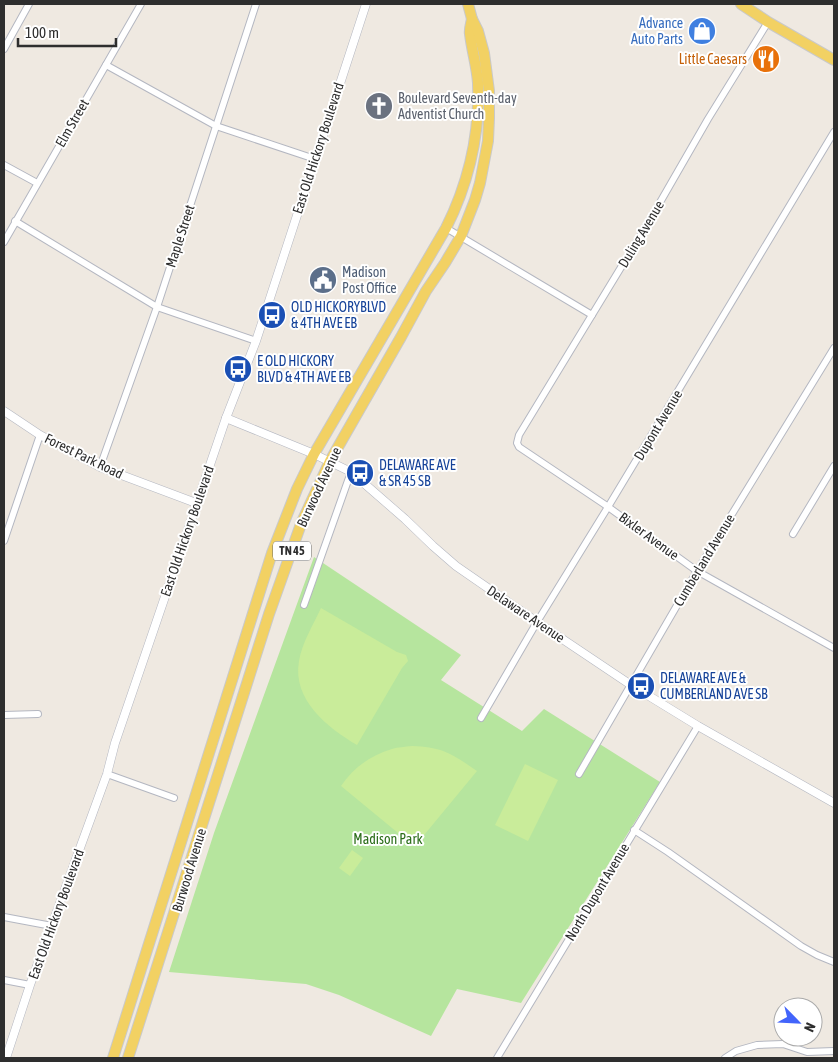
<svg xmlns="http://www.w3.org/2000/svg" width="838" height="1062" font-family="'Asap Condensed',sans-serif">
<rect width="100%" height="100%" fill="#efe9e1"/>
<!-- green -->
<polygon fill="#b6e59e" points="314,557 461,655 441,680 522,731 544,709 660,782 521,1003 457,989 431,1036 339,995 306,984 169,972 214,833"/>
<!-- pitch -->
<g fill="#c9ec9a">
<path d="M321 608 397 652 406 655 408 661 402 668 357 745C328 728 292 700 299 661 302 643 313 625 321 608Z"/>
<path d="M412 746C443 747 452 754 477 771L420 840 409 842 341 786C353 768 371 755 392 749 398 747 405 747 412 746Z"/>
<polygon points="525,764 558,780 528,841 495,825"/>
<polygon points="352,850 363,858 350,876 339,868"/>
</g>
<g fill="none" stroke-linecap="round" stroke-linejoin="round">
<defs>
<g id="minor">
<polyline points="768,22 708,119 651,218 519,435 517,443 519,447 604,504 697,571 834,648"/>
<polyline points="4,49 29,4"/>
<polyline points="106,65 216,126 315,159"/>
<polyline points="4,165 37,183"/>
<polyline points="15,221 157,307 256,341"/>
<polyline points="446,228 592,315"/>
<polyline points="4,242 141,4"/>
<polyline points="100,467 157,307 256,4"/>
<polyline points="793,534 834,466"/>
<polyline points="4,541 40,435"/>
<polyline points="304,605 351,472"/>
<polyline points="4,715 38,714"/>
<polyline points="481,718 537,622 608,507 834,132"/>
<polyline points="107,774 174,798"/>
<polyline points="579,774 697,571 834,348"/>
<polyline points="634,830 668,852 801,946 817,955 834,962"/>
<polyline points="4,917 52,926"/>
<polyline points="4,980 30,985"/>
<polyline points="497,1058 698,726"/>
<polyline points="725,1058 736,1051 757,1045 783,1044 807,1052 834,1051"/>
</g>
<g id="tertiary">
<polyline points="4,411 40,435 100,467 196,503"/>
<polyline points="226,418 314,454 351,472 405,519 433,546 456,566 537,622 631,685 698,726 834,803"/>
<polyline points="6,1058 30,985 107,774 115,743 226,418 256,341 366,4"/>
</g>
<g id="primary">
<polyline points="741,4 768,22 834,60"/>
<path d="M113 1058 272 553 297 489 314 454 446 228C469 182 480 134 478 83 477 67 472 51 470 34 469 30 471 24 472 19"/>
<polyline points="128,1058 269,614 301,524 330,461 401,337 426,291 445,263 461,236 475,200 480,183 488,141 489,118 489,91 484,53 478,31 472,19 468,4"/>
</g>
</defs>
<!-- minor casing -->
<use href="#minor" stroke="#b4b7c1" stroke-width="8"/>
<!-- tertiary casing -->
<use href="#tertiary" stroke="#b4b7c1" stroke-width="9"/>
<!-- primary casing -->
<use href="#primary" stroke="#c9c9c9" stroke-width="12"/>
<!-- minor -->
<use href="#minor" stroke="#fff" stroke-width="6"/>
<!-- tertiary -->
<use href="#tertiary" stroke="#fff" stroke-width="8"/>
<!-- primary -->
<use href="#primary" stroke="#f2d163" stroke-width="10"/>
</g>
<!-- icons -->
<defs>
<symbol id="shop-disc" viewBox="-11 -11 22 22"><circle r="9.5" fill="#3f7fe0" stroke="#fff"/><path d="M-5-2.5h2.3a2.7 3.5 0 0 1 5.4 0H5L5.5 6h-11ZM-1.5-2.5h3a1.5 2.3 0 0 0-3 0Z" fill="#fff"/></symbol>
<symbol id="restaurant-disc" viewBox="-11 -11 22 22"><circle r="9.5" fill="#e8710a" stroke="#fff"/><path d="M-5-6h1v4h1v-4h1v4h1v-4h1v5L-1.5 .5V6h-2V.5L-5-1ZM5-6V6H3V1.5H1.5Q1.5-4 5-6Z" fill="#fff"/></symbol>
<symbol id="church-disc" viewBox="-11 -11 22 22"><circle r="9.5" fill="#6b7280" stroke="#fff"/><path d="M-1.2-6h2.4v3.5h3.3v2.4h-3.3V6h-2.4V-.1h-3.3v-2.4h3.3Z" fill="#fff"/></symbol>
<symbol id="civic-disc" viewBox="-11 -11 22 22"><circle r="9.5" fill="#5c6f8a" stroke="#fff"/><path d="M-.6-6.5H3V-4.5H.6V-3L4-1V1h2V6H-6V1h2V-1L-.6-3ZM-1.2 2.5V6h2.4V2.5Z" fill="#fff"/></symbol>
<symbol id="bus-disc" viewBox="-11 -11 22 22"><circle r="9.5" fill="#1a4fb4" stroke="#fff"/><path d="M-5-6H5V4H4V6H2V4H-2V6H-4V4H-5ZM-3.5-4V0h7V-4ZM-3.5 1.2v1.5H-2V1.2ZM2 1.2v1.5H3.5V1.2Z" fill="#fff"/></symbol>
</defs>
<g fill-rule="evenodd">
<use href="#shop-disc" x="686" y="15" width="32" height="32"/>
<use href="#restaurant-disc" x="750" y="43" width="32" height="32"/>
<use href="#church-disc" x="363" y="90" width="32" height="32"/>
<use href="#civic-disc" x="307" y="264" width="32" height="32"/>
<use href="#bus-disc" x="256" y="299" width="32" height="32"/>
<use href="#bus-disc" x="222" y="353" width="32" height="32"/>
<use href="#bus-disc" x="344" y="457" width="32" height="32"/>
<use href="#bus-disc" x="625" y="670" width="32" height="32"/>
</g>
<g text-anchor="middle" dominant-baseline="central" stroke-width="4" stroke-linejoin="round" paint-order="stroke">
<!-- shield labels -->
<rect fill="#fff" stroke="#6d6d6d" stroke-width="1" x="273" y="541.5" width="38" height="19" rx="4"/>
<g font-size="12" font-weight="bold" fill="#2e2e2e">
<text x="292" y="551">TN 45</text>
</g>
<!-- shop labels -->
<g font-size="14" fill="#366cbe" stroke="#fff" text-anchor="end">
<text x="683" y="23">Advance<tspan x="683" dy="16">Auto Parts</tspan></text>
</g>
<!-- food labels -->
<g font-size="14" fill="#c56008" stroke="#fff" text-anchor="end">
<text x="747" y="59">Little Caesars</text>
</g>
<!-- worship labels -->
<g font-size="14" fill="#5b616d" stroke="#fff" text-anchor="start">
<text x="398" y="98">Boulevard Seventh-day<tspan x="398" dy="16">Adventist Church</tspan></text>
</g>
<!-- street labels -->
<g font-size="14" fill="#2e2e2e" stroke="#fff">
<text transform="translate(72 123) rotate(-60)">Elm Street</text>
<text transform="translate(318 148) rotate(-72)">East Old Hickory Boulevard</text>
<text transform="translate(641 234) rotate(-59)">Duling Avenue</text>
<text transform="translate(180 236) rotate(-72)">Maple Street</text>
<text transform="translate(658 425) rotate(-59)">Dupont Avenue</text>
<text transform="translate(84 456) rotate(26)">Forest Park Road</text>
<text transform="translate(319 487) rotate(-65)">Burwood Avenue</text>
<text transform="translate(187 531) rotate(-71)">East Old Hickory Boulevard</text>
<text transform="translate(649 536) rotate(36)">Bixler Avenue</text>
<text transform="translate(704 560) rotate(-59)">Cumberland Avenue</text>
<text transform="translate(526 614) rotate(34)">Delaware Avenue</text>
<text transform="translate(189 870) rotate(-73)">Burwood Avenue</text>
<text transform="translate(597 892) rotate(-59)">North Dupont Avenue</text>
<text transform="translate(56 914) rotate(-70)">East Old Hickory Boulevard</text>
</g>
<!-- service labels -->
<g font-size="14" fill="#4e5e75" stroke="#fff" text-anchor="start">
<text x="342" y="272">Madison<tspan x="342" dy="16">Post Office</tspan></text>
</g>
<!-- transit labels -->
<g font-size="14" fill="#164399" stroke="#fff" text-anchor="start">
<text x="291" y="307">OLD HICKORYBLVD<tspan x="291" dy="16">&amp; 4TH AVE EB</tspan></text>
<text x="257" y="361">E OLD HICKORY<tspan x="257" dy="16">BLVD &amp; 4TH AVE EB</tspan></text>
<text x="379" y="465">DELAWARE AVE<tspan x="379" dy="16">&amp; SR 45 SB</tspan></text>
<text x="660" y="678">DELAWARE AVE &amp;<tspan x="660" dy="16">CUMBERLAND AVE SB</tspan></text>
</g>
<!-- park labels -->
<g font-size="14" fill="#2c6e1b" stroke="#fff">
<text x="388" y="839">Madison Park</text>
</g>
</g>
<!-- border -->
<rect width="838" height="1062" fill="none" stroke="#2e2e2e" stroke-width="10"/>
<!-- north arrow -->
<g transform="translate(798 1022) rotate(114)"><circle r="24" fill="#ffffff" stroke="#ababab"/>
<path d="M0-4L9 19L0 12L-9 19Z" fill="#4264fb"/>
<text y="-8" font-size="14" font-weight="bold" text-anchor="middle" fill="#2e2e2e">N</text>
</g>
<!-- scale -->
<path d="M18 38v8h98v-8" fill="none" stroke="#2e2e2e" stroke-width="2.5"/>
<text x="25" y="38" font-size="15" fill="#2e2e2e" stroke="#ffffff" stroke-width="4" paint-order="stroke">100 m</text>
</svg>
